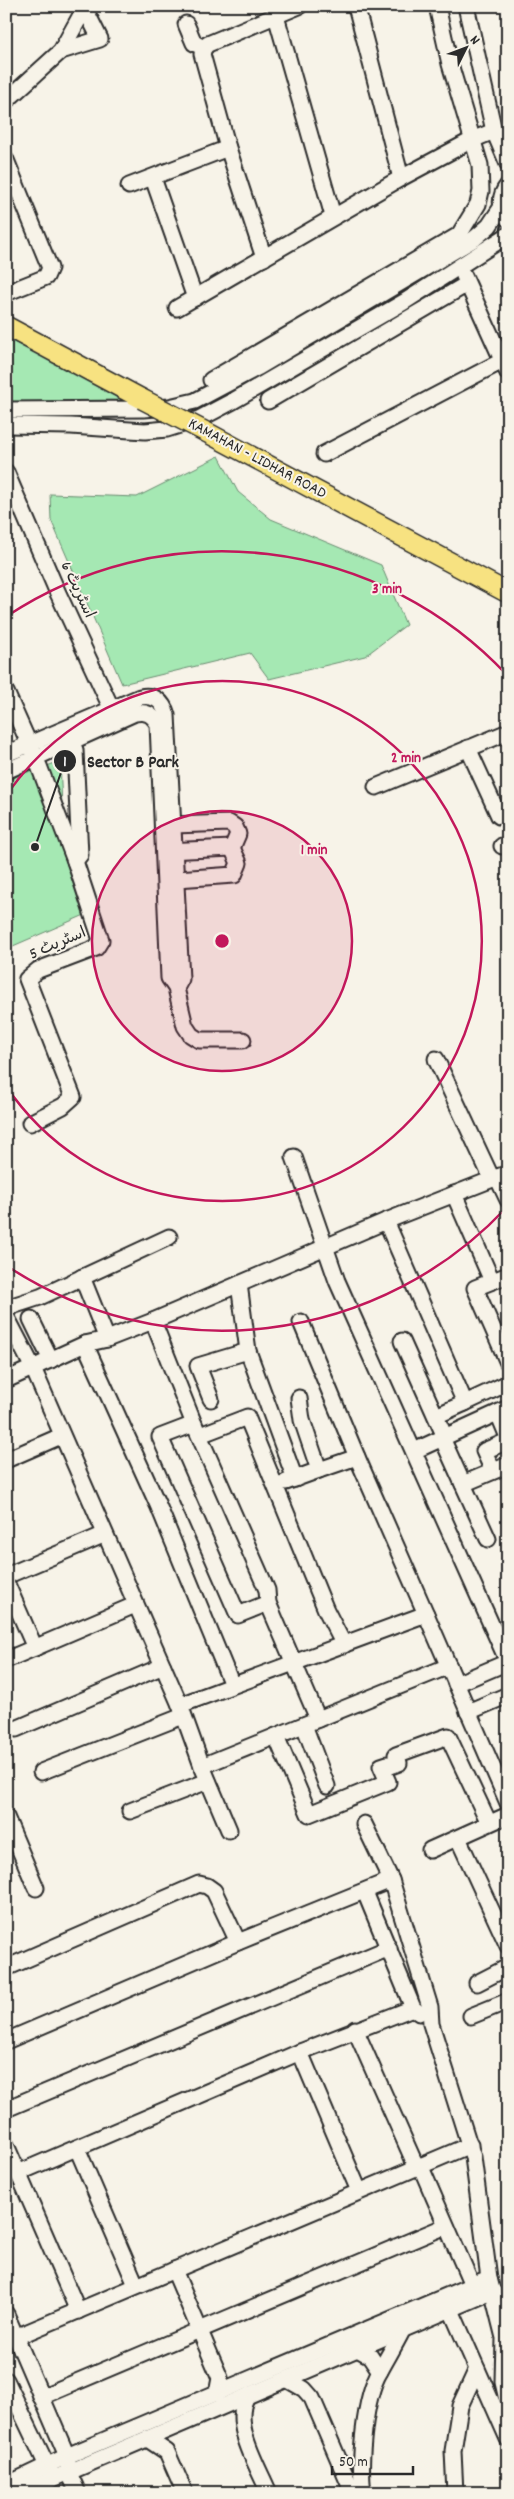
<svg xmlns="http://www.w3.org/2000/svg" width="514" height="2499" font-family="Dekko,'Playpen Sans Arabic',sans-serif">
<rect width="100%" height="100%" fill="#f7f3e8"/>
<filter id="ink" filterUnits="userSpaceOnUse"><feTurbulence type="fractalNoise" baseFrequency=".02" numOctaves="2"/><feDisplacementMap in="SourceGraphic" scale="10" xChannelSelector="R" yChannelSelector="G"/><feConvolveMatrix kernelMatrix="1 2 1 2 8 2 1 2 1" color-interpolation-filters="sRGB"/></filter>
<g filter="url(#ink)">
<!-- green -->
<g fill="#a5e8b3" stroke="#688a6f">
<polygon points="6,338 132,403 6,402"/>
<polygon points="219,456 238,492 271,519 381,565 406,625 365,656 269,679 250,653 122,684 51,520 50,494 137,497"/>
<polygon points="60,761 62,807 47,766"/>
<polygon points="35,769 87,914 6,949 6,781"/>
</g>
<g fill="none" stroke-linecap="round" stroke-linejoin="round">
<defs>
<g id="minor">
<polyline points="356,6 401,178"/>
<polyline points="466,6 494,131 508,164"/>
<polyline points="276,16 333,216"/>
<polyline points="186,24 194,43 204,48"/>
<polyline points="61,51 100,39 85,9"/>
<polyline points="6,101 61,51 86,6"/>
<polyline points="6,160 50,268 46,277 6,293"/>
<polyline points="153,178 195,298"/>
<path d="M508 185C499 196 499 208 508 219"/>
<polyline points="129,186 228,148"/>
<polyline points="264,258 228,148 202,54 204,48 208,44 299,6"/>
<polyline points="464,276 508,373"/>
<polyline points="177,308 401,178 472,140 494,131"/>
<polyline points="211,380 459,235 478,204 481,191 480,165 450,64 437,6"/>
<polyline points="268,401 467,284"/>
<polyline points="6,410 144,409 169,407 195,401 257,368 474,239 489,226 501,208"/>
<polyline points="6,425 71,426 145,431 167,429 199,419 233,401 404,302 508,235"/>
<polyline points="324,454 502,361"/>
<polyline points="6,472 57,591 115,716"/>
<polyline points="6,692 39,766 75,861 101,940 96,948 38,970 27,979 73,1097 63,1106 30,1123"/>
<polyline points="72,743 75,750 80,855 75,861"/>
<polyline points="468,748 499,816"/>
<path d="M6 754 140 697C155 694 163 702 167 715L181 979 176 988"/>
<path d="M6 771 135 713C146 711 152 714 158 724L169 978 176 988 185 1026 191 1035 199 1040H243"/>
<polyline points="376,787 508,732"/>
<polyline points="174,825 229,823 235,827 238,834 232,848"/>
<polyline points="502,846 508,843"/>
<polyline points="166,851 232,848"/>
<polyline points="177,879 234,875 239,863 232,848"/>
<polyline points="436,1059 492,1179"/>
<polyline points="294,1157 337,1281 508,1662"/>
<polyline points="497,1177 508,1200"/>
<polyline points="454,1194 492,1281"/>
<polyline points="386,1221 465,1403 436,1416"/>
<polyline points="508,1275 475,1288 508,1363"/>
<polyline points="82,1277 107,1339"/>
<polyline points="239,1284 248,1351 295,1479"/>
<polyline points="6,1308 40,1297 169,1237"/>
<polyline points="6,1316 33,1368 180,1705 202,1766 229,1830"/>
<polyline points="31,1319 51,1360"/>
<polyline points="153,1321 194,1424 267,1590 268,1603 318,1719"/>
<polyline points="301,1322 357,1457 426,1614"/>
<polyline points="402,1341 445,1437"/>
<polyline points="85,1344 158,1505 232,1685"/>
<polyline points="6,1380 85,1344 107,1339 153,1321 386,1221 508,1173"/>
<polyline points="211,1399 198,1366 248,1351"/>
<polyline points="465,1403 508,1383"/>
<polyline points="498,1413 508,1437"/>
<polyline points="194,1424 160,1437 238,1615 268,1603"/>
<polyline points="200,1435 247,1417 326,1610 344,1645"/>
<polyline points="442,1438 488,1539"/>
<polyline points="414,1451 508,1408"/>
<polyline points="6,1460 61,1436"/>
<polyline points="319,1470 357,1457"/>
<polyline points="493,1471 484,1451 508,1441"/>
<polyline points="286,1482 319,1470 302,1420 299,1398"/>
<polyline points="463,1484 508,1465"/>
<polyline points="6,1576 103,1535"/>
<polyline points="6,1582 35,1648"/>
<polyline points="6,1660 135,1605"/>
<polyline points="456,1684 508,1662"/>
<polyline points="180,1705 426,1614 508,1803"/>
<polyline points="468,1712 508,1695"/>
<polyline points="304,1725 327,1786"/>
<polyline points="16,1729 163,1666"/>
<polyline points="276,1736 309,1814 388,1782 381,1766 387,1764 388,1767 399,1763 396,1755 448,1736 489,1823"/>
<polyline points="202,1766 449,1666"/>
<polyline points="41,1772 183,1716"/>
<polyline points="130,1811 208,1781"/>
<polyline points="6,1817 36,1888"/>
<polyline points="364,1824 391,1880 430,2007 431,2024 473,2157 489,2278 504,2338 503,2382 508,2404"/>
<polyline points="458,1838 508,1946"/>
<polyline points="430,1850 508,1815"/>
<polyline points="365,1892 413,2008 419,2013"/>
<polyline points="6,1968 199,1884 207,1886 214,1891 238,1942"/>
<polyline points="477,1983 508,1967"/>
<polyline points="471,2016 508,2001"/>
<polyline points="355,2029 416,2166"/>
<polyline points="6,2041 238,1942 391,1880"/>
<polyline points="300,2052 359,2191"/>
<polyline points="6,2109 389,1948"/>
<polyline points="6,2145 78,2311"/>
<polyline points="77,2148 136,2285"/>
<polyline points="420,2165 476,2294"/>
<polyline points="18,2173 300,2052 413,2008"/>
<polyline points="174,2270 220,2378 217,2394"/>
<polyline points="451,2310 508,2439"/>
<polyline points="6,2314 67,2456 69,2473 78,2493"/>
<polyline points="16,2337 470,2145"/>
<polyline points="359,2350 370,2356 380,2371"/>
<polyline points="6,2380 51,2474"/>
<polyline points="288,2380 304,2389 312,2398 353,2493"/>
<polyline points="41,2397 446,2226"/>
<path d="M246 2398C232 2426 258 2466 269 2493"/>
<polyline points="149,2440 167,2452 185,2493"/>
<polyline points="6,2485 67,2456 489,2278"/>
<polyline points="20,2493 493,2291"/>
<path d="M363 2493C359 2463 364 2397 380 2371 387 2358 395 2345 402 2331"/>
<polyline points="455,2493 453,2451 460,2406 477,2369"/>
</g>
<g id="major">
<polyline points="6,326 142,399"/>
<polyline points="206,432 508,593"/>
</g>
</defs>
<!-- minor casing -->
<use href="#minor" stroke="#2b2b2b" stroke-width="19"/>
<!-- major casing -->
<use href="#major" stroke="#2b2b2b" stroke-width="22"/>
<!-- minor -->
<use href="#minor" stroke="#f7f3e8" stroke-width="15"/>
<!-- major -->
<use href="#major" stroke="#f7e281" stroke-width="19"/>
<defs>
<polyline id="major-bridge" points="142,399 206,432"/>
</defs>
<!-- major-bridge casing -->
<use href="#major-bridge" stroke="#2b2b2b" stroke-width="22" stroke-linecap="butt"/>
<!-- major-bridge -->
<use href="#major-bridge" stroke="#f7e281" stroke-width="19"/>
</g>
</g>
<!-- distance rings -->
<circle cx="222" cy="941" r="130" fill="#c2185b" fill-opacity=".12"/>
<g fill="none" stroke="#c2185b" stroke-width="2.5">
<circle cx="222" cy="941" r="130"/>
<path d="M6 796A260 260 0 1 1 6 1086"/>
<path d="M507 1207A390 390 0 0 1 7 1266M7 616A390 390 0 0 1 507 675"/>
</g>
<g text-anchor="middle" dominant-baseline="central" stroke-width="4" stroke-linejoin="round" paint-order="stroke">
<!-- street labels -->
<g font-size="16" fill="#2b2b2b" stroke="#f7f3e8">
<text transform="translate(257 459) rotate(28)">KAMAHAN - LIDHAR ROAD</text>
<text transform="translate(77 590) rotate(65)">اسٹریٹ 6</text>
<text transform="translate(58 944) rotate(-23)">اسٹریٹ 5</text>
</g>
</g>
<circle cx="222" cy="941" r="8" fill="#c2185b" stroke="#f7f3e8" stroke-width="2.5"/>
<g font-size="15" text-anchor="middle" font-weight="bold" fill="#c2185b" stroke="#f7f3e8" stroke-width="4" stroke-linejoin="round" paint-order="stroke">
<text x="387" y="593">3 min</text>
<text x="406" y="762">2 min</text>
<text x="314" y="854">1 min</text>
</g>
<!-- callouts -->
<path fill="none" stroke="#2b2b2b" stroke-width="2" d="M35 847L65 761"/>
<g fill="#2b2b2b" stroke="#f7f3e8" stroke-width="2">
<circle cx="35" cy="847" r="5"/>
<circle cx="65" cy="761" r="12"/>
</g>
<g font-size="15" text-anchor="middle" font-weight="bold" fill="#fff">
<text x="65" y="766">1</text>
</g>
<g font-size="18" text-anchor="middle" font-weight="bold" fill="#2b2b2b" stroke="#f7f3e8" stroke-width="4" stroke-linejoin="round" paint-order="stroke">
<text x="133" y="767">Sector B Park</text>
</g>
<!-- margin -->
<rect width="514" height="2499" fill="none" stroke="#f7f3e8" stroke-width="25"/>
<rect x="12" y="12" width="489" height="2474" fill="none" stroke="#2b2b2b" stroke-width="2" filter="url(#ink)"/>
<!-- north arrow -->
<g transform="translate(466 48) rotate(48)" stroke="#f7f3e8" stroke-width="4" paint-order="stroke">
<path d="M0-4L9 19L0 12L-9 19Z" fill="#2b2b2b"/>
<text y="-8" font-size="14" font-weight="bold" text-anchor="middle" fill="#2b2b2b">N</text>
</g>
<!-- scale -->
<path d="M332 2466v8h81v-8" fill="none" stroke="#2b2b2b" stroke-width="2.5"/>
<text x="339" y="2466" font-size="15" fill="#2b2b2b" stroke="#f7f3e8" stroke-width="4" paint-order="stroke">50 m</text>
</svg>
